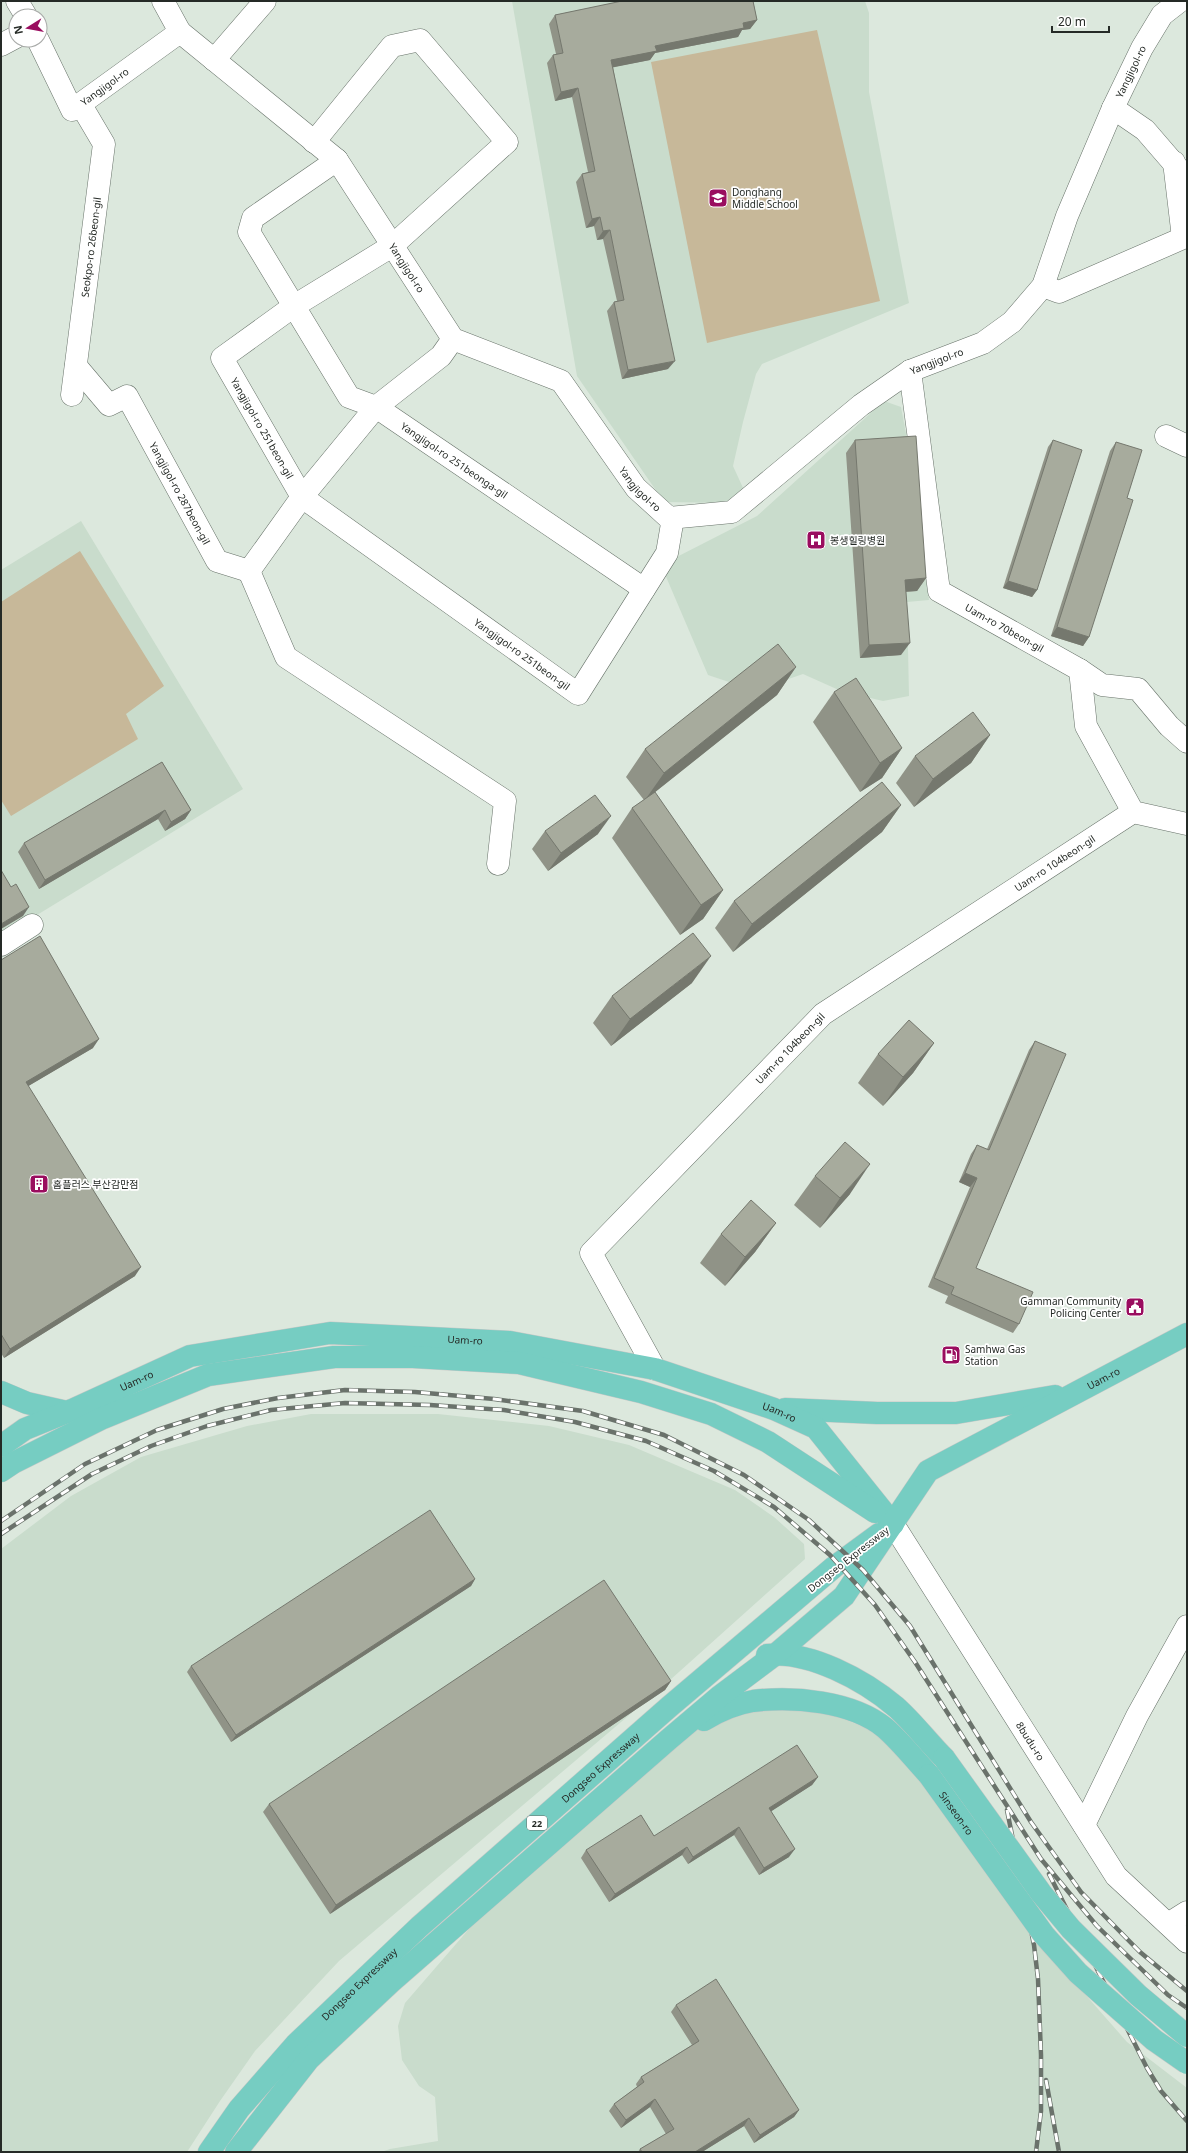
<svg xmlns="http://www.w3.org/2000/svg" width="1188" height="2153" font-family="'Noto Sans','Noto Sans KR',sans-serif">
<rect width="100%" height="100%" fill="#dce8dd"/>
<!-- built -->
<g fill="#c9dccc">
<polygon points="512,1 865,1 869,13 869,92 909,303 762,364 756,374 743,422 733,466 744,490 730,503 664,502 577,376"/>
<polygon points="884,401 901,407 917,493 929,600 907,602 909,696 883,701 841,691 803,674 771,685 738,685 708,675 661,565 757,516"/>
<polygon points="81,521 243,789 1,937 1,570"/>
<polygon points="311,1414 438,1414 549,1426 629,1445 735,1490 774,1517 804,1544 805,1559 660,1689 339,1961 255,2051 220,2101 187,2152 1,2152 1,1549 71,1496 141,1457 247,1426"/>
<polygon points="813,1707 864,1727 893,1746 1084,1993 1127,2042 1187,2088 1187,2152 381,2152 390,2149 438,2141 435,2097 419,2086 402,2060 398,2026 405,2003 475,1922 696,1727 721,1714"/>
</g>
<!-- green -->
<g fill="#c7b899">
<polygon points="817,30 880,301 707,343 651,62"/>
<polygon points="80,551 164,686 126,714 138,739 11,816 1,800 1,602"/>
</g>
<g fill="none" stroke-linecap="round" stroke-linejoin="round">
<defs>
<g id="minor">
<polyline points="17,1 26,16"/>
<polyline points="163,1 180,32"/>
<path id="s1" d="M38 40 72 110 180 32 337 160 453 339 561 381 636 488 669 518 732 512 861 405 910 371 983 343 1012 322 1043 286 1067 216 1113 108 1142 48 1162 15 1180 1"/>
<polyline points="1,45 16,37"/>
<polyline points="214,60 265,1"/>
<polyline points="1113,108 1145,130 1183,174"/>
<path id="s2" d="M314 142 392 46 420 40 507 142 392 246 294 306 222 358 302 497 578 694 667 553 673 518"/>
<path id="s3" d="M337 160 253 218 249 232 349 397 376 407 644 589"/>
<polyline points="1043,286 1059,292 1183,238 1174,162"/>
<path id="s4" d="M76 366 109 405 127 396 217 561 249 571"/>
<path id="s5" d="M910 371 939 591 1080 670 1086 726 1133 812 1187 824"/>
<path id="s6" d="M72 395 104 144 81 105"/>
<polyline points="1166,436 1187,446"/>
<polyline points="249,571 286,657 505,801 498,864"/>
<polyline points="249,571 302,497 376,407 441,356 453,339"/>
<polyline points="1080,670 1102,685 1138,689 1169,726 1187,742"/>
<polyline points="1,945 32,925"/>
<path id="s7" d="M655 1369 591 1253 823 1014 1133 812"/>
<path id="s8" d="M893 1524 1116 1876 1187 1942"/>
<polyline points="1084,1825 1137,1716 1187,1626"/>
<polyline points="1168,1924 1187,1912"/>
</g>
<g id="major">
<polyline points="1,1392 27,1403 67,1412"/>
<polyline points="785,1409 877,1413 956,1413 1055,1396"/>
<path id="s9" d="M1 1446 25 1429 72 1410 190 1356 330 1333 510 1342 655 1369 774 1409 816 1428 893 1524"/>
<polyline points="1,1471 13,1463 103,1418 208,1375 334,1357 413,1357 519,1363 641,1392 711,1414 768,1442 875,1512"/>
<path d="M767 1655C809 1650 864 1680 896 1707 913 1722 928 1742 944 1758"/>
<path d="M704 1720C719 1711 735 1704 753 1701 793 1696 852 1701 885 1728 901 1742 915 1760 929 1775"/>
<path id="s10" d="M209 2152 239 2109 296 2044 419 1927 669 1707 834 1567 879 1534"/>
<path id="s11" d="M236 2152 309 2059 391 1982 668 1740 720 1696 776 1654 844 1596 928 1471 1187 1334"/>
</g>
</defs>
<!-- minor casing -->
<use href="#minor" stroke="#677269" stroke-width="23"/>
<!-- major casing -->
<use href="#major" stroke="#c6c8c7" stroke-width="23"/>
<!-- minor -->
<use href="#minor" stroke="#fff" stroke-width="22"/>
<!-- major -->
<use href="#major" stroke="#76cdc2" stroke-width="22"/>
<defs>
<g id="rail">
<polyline points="1,1521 85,1464 157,1430 223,1409 278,1398 345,1390 415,1392 494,1399 583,1411 664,1435 744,1475 809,1520 863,1570 910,1626 1031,1822 1081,1892 1140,1952 1187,1991"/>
<polyline points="1,1534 92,1474 151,1446 207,1426 271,1410 345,1403 430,1405 504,1410 575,1422 646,1441 714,1471 774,1507 830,1555 875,1605 915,1662 1041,1859 1097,1926 1168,1995 1187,2008"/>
<polyline points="1007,1810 1034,1945 1038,1979 1041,2055 1041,2111 1036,2152"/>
<polyline points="1049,1874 1147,2068 1161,2091 1187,2121"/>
<polyline points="1046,2080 1059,2152"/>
</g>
</defs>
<!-- rail casing -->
<use href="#rail" stroke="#6a726b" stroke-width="4.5"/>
<!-- rail -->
<use href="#rail" stroke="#fff" stroke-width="3" stroke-dasharray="9" stroke-linecap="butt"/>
<defs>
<g id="major-bridge">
<polyline points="944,1758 1041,1893 1071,1929 1138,1995 1187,2036"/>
<path id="s12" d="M929 1775 1044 1935 1078 1973 1154 2040 1187 2063"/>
</g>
</defs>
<!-- major-bridge casing -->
<use href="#major-bridge" stroke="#c6c8c7" stroke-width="23" stroke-linecap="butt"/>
<!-- major-bridge -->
<use href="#major-bridge" stroke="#76cdc2" stroke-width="22"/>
</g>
<!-- wall -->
<g fill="#909387">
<polygon points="619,1 753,1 757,20 750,29 742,30 738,37 655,53 650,60 613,67 668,369 622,379 607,311 614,302 617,301 603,239 597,240 594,226 586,228 576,182 582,174 588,172 572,97 555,101 547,63 553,55 556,54 549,24 555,15 619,2"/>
<polygon points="855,440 926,578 917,591 906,592 901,655 860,658 846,453"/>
<polygon points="1053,440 1037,590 1032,597 1003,588 1048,447"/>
<polygon points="1116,442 1089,637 1083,646 1051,636 1110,451"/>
<polygon points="796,667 777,695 654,793 723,890 703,919 680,935 612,838 632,808 644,800 626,777 645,749"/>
<polygon points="834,692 902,748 882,778 860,792 813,722"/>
<polygon points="990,735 971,763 914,807 896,783 915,756"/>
<polygon points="162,762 191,810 185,819 165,831 158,819 39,889 18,852 24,843"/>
<polygon points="901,805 882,832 733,952 715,928 734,901"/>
<polygon points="545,831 598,834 548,871 532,849"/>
<polygon points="1,960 93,1048 28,1086 135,1276 4,1358 1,1353"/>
<polygon points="692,983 611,1046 593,1023 612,996"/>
<polygon points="1035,1041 976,1268 1019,1324 1013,1333 945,1303 948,1296 928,1287 970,1187 959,1182 971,1154 977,1145 987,1149 1029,1050"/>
<polygon points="934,1043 913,1073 883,1106 858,1083 878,1054"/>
<polygon points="815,1176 850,1194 820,1228 794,1205"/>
<polygon points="776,1223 755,1252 725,1286 700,1263 721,1234"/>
<polygon points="475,1579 471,1586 231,1742 187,1672 191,1666"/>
<polygon points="671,1681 665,1690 330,1914 263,1812 269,1804"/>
<polygon points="818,1777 812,1785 771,1811 789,1857 759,1875 734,1835 688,1864 682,1855 609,1902 581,1858 586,1850 654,1836"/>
<polygon points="676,2005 799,2110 794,2117 754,2143 744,2126 702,2152 638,2152 640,2149 666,2134 650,2107 621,2128 609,2111 614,2104 637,2087 636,2084 641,2077 692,2045 671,2012"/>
</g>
<!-- shaded-wall -->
<g fill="#75786e">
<polygon points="757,20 750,29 742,30 738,37 655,53 650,60 605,69 611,60 655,46 743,23"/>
<polygon points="578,88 572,97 555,101 561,92"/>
<polygon points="600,217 594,226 586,228 592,219"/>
<polygon points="610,230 603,239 597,240 603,231"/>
<polygon points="675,361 668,369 622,379 628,370"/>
<polygon points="926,578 917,591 896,592 905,580"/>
<polygon points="1008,581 1037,590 1032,597 1003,588"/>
<polygon points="1057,627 1089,637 1083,646 1051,636"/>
<polygon points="910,643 901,655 860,658 869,645"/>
<polygon points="796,667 777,695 645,800 664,773"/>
<polygon points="990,735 971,763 914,807 933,779"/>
<polygon points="902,748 882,778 860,792 880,763"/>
<polygon points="901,805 882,832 733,952 752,924"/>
<polygon points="165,810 158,819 39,889 45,880"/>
<polygon points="191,810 185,819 165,831 171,822"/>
<polygon points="611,816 598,834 548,871 561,853"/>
<polygon points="723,890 703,919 680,935 701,905"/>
<polygon points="29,907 23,916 1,929 1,924"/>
<polygon points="711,956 692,983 611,1046 630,1019"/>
<polygon points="99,1039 93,1048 20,1091 26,1082"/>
<polygon points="934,1043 913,1073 883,1106 903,1077"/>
<polygon points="870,1164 850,1194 820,1228 840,1198"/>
<polygon points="965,1173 977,1178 970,1187 959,1182"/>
<polygon points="776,1223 755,1252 725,1286 745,1257"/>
<polygon points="141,1267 135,1276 4,1358 10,1349"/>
<polygon points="475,1579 471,1586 231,1742 236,1735"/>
<polygon points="671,1681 665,1690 330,1914 336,1905"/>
<polygon points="818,1777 812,1785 764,1816 769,1808"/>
<polygon points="739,1827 734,1835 688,1864 693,1857"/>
<polygon points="687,1847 682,1855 609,1902 615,1894"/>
<polygon points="795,1849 789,1857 759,1875 764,1868"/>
<polygon points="655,2099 650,2107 621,2128 626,2120"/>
<polygon points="799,2110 794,2117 754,2143 760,2135"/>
<polygon points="749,2118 744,2126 702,2152 695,2152"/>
</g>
<!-- building -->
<g fill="#a7ab9d" stroke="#75786e">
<polygon points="622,1 753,1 757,20 743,23 744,28 655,46 657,51 611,60 675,361 628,370 614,302 624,300 610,230 603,231 600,217 592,219 582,174 595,171 578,88 561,92 553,55 563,53 555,15"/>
<polygon points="916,436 926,578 905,580 910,643 869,645 855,440"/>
<polygon points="1053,440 1082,450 1037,590 1008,581"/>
<polygon points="1116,442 1142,450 1127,498 1133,500 1089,637 1057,627"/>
<polygon points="778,644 796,667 664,773 645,749"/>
<polygon points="856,678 902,748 880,763 834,692"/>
<polygon points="973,712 990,735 933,779 915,756"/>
<polygon points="162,762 191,810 171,822 165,810 45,880 24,843"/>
<polygon points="882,782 901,805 752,924 734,901"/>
<polygon points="655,792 723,890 701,905 632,808"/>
<polygon points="595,795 611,816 561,853 545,831"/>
<polygon points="1,870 11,887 16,884 29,907 1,924"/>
<polygon points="693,933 711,956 630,1019 612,996"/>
<polygon points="40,936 99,1039 26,1082 141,1267 10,1349 1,1334 1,960"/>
<polygon points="909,1020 934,1043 903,1077 878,1054"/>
<polygon points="1035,1041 1066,1054 976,1268 1033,1292 1019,1324 951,1294 954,1287 934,1278 977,1178 965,1173 977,1145 989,1150"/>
<polygon points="845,1142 870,1164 840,1198 815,1176"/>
<polygon points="751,1200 776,1223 745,1257 721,1234"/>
<polygon points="430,1510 475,1579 236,1735 191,1666"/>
<polygon points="604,1580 671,1681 336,1905 269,1804"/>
<polygon points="797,1745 818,1777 769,1808 795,1849 764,1868 739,1827 693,1857 687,1847 615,1894 586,1850 641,1815 654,1836"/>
<polygon points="716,1979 799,2110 760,2135 749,2118 695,2152 642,2152 640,2149 674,2129 655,2099 626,2120 614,2104 644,2082 641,2077 699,2041 676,2005"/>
</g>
<!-- icons -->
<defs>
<symbol id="school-square" viewBox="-11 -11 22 22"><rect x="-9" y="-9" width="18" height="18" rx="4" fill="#9a0d5f" stroke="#fff"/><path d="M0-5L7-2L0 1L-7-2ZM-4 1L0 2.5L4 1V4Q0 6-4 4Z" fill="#fff"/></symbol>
<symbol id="hospital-square" viewBox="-11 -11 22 22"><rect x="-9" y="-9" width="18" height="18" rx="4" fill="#9a0d5f" stroke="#fff"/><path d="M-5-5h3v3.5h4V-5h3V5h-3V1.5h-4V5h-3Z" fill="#fff"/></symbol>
<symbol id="building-square" viewBox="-11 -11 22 22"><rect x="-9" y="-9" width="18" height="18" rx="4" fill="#9a0d5f" stroke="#fff"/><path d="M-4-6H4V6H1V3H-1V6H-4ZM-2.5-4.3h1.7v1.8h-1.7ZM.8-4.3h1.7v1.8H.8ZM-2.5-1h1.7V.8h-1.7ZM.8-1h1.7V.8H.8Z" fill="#fff"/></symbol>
<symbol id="civic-square" viewBox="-11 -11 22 22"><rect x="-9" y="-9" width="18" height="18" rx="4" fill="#9a0d5f" stroke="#fff"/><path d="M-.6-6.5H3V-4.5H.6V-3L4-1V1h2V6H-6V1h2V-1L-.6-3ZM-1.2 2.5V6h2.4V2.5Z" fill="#fff"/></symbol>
<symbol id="fuel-square" viewBox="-11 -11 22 22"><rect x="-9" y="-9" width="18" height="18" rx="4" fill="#9a0d5f" stroke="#fff"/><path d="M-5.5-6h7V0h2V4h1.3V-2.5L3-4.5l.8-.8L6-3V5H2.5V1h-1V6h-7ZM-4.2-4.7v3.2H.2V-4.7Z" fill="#fff"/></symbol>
</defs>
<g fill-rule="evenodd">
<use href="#school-square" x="707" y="187" width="22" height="22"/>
<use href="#hospital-square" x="805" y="529" width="22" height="22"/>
<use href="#building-square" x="28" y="1173" width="22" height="22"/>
<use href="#civic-square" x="1124" y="1296" width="22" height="22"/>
<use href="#fuel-square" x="940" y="1344" width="22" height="22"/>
</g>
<g text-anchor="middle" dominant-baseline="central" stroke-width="3.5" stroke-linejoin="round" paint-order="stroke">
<!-- shield labels -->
<rect fill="#fff" stroke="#666a67" stroke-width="1" x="527" y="1816" width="20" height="14" rx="3"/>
<g font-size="9" font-weight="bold" fill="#252a26">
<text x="537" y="1823">22</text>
</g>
<!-- street labels -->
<g font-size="10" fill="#252a26" stroke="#fff">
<text stroke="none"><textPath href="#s1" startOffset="1602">Yangjigol-ro</textPath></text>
<text stroke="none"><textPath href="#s1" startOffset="118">Yangjigol-ro</textPath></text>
<text stroke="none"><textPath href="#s6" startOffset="149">Seokpo-ro 26beon-gil</textPath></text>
<text stroke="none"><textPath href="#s1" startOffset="542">Yangjigol-ro</textPath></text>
<text stroke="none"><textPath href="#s1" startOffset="1237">Yangjigol-ro</textPath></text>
<text stroke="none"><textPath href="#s2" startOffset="726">Yangjigol-ro 251beon-gil</textPath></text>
<text stroke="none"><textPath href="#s3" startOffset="433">Yangjigol-ro 251beonga-gil</textPath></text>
<text stroke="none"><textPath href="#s1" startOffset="877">Yangjigol-ro</textPath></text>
<text stroke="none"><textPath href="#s4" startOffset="182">Yangjigol-ro 287beon-gil</textPath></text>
<text stroke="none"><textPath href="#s5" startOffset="297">Uam-ro 70beon-gil</textPath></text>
<text stroke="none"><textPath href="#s2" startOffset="1076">Yangjigol-ro 251beon-gil</textPath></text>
<text stroke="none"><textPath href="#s7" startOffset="742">Uam-ro 104beon-gil</textPath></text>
<text stroke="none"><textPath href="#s7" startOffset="418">Uam-ro 104beon-gil</textPath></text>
<text stroke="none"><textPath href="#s9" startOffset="487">Uam-ro</textPath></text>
<text stroke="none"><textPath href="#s11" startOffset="1175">Uam-ro</textPath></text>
<text stroke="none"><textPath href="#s9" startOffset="151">Uam-ro</textPath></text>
<text stroke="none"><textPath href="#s9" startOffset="811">Uam-ro</textPath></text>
<text transform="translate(848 1559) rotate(-38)">Dongseo Expressway</text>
<text stroke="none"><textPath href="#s8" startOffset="257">8budu-ro</textPath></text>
<text stroke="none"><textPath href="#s10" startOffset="550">Dongseo Expressway</textPath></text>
<text stroke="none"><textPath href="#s12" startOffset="47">Sinseon-ro</textPath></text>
<text stroke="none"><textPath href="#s10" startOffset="226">Dongseo Expressway</textPath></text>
</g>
<!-- poi labels -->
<g font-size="10" fill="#252a26" stroke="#fff" text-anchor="start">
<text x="732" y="192">Donghang<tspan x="732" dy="12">Middle School</tspan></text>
<text x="830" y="540">봉생힐링병원</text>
<text x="53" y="1184">홈플러스 부산감만점</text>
<text x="1121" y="1301" text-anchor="end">Gamman Community<tspan x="1121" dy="12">Policing Center</tspan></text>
<text x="965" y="1349">Samhwa Gas<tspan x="965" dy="12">Station</tspan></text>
</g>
</g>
<!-- border -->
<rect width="1188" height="2153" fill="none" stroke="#252a26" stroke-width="4"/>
<!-- north arrow -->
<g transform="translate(28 28) rotate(259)"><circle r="19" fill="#ffffff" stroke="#a8aaa8"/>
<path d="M0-3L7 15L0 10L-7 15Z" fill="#9a0d5f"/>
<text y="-6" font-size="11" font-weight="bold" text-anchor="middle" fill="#252a26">N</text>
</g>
<!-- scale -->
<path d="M1052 26v6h57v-6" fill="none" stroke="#252a26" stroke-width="2"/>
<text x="1058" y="26" font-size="12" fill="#252a26" stroke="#ffffff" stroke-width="3" paint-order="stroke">20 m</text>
</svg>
